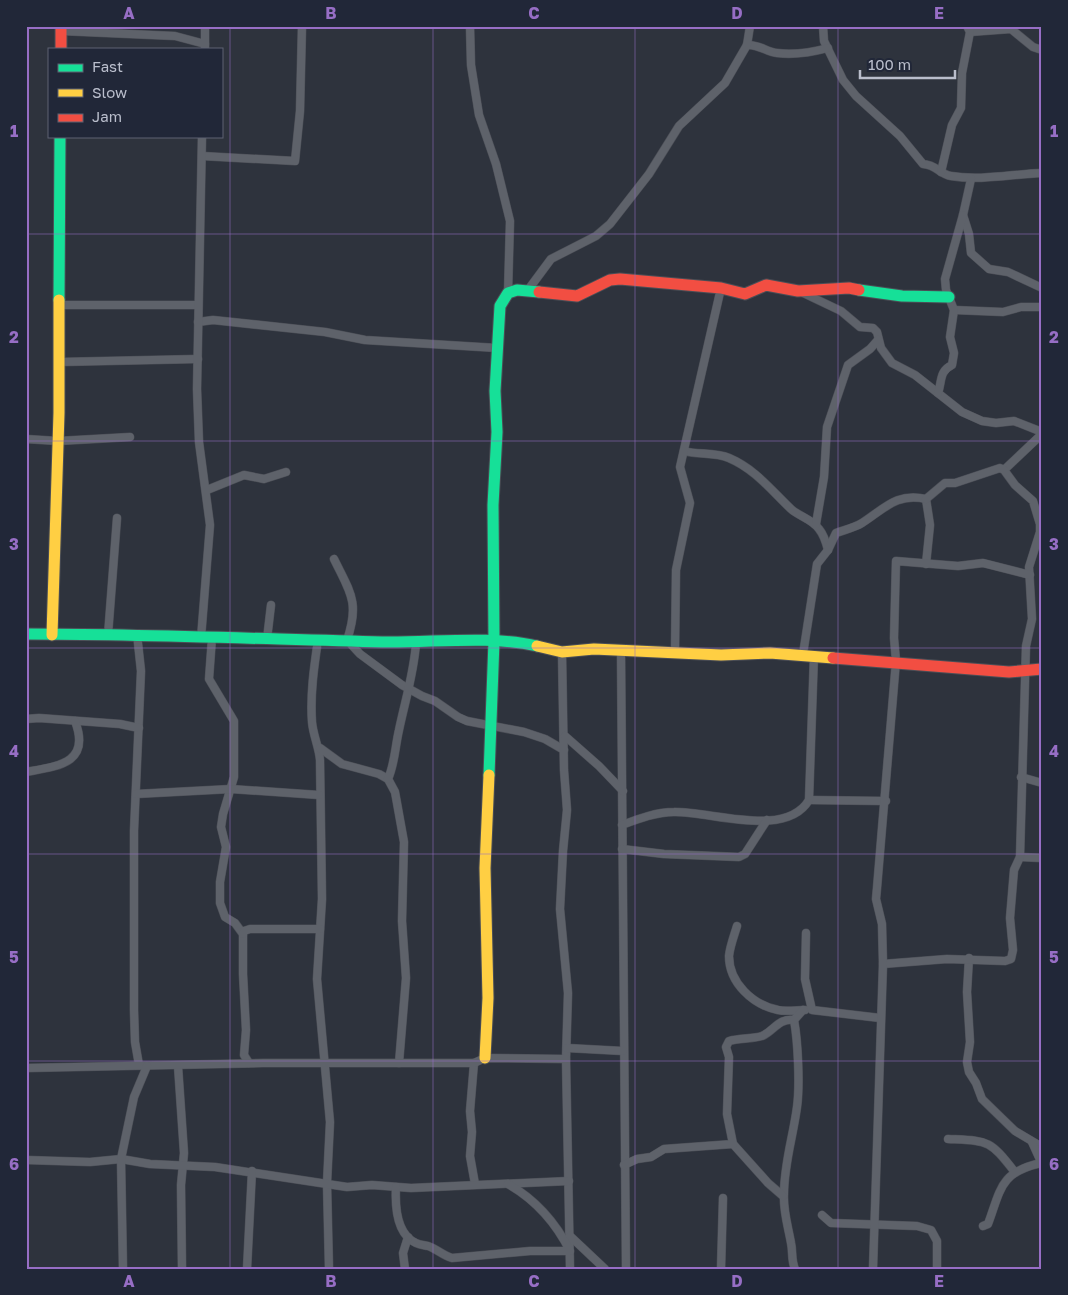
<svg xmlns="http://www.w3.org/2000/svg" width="1068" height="1295" font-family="'Golos Text',sans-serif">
<rect width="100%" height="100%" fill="#2e333d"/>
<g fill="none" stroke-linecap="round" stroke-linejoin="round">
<defs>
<g id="street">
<polyline points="470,26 471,65 479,115 496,164 510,221 508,293"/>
<path d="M823 26 824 41 843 80 856 96 900 136 923 164C937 165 939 174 951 176 981 181 1012 174 1042 173"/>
<polyline points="61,31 175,36 205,44"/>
<polyline points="970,32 1011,29 1033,47 1042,50"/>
<path d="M747 45C758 44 767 52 777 53 793 55 813 52 828 48"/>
<polyline points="205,47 205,26"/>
<polyline points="202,156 295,161 300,111 302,26"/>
<polyline points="941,172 952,125 961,108 962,73 970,32 967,26"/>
<polyline points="971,179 963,215 969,234 971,253 989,269 1008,272 1042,288"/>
<polyline points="528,290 551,259 596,236 610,224 649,174 679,126 725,83 747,45 750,26"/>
<polyline points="799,291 841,311 860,327 873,328 877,332 881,348 892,363 915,375 962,412 982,421 996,423 1014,421 1042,432"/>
<polyline points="58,305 198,305"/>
<polyline points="954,310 1003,312 1021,307 1042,307"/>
<polyline points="198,322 213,320 325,332 365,340 497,348"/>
<polyline points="59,362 198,359"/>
<path d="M938 393C942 382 939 371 952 365L954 353 950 337 954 310 946 290 945 279 963 215"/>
<polyline points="26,439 58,441 130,437"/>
<path d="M684 451C698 455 715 452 729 458 755 469 771 490 791 509 800 517 812 519 819 529 824 535 826 542 828 550"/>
<polyline points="1004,470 1042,434"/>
<polyline points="207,490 244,475 264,479 286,472"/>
<polyline points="926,499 930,525 926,564"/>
<polyline points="816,524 824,477 827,427 848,365 870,349 878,340"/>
<path d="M334 559C350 592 360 602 347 640L360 654 402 685 422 696 435 701 458 717 467 721 524 732 545 739 564 750"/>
<polyline points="137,634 141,671 134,831 134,1010 135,1042 139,1065"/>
<polyline points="108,635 117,518"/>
<polyline points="201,638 210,525 199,442 197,389 202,136"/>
<polyline points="212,638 209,679 234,721 234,777 223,814 221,827 226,847 220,882 220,903 225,917 235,923 243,934 243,974 246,1030 244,1055 249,1063"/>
<polyline points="267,639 271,605"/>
<path d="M318 640C314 667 310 695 312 722 313 735 319 747 320 760L322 899 317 979 330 1122 327 1183 329 1269"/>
<polyline points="621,651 626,1269"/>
<polyline points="562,652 564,770 567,810 563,851 560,909 568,993 566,1059 570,1269"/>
<polyline points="675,652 676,570 690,503 680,467 721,288"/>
<path d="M803 654 817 564 828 550 836 533C844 530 854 528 862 523 884 509 897 492 926 499"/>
<polyline points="26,719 39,718 120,724 139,728"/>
<polyline points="565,736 599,766 623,791"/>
<polyline points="320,748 342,764 379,774 388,779 395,792 404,842 402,921 406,978 399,1063"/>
<path d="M26 772C59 766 91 763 75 721"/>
<polyline points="1021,777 1042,783"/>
<path d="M388 779C395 763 395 747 399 730 405 701 414 673 416 643"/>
<polyline points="136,794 231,789 319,795"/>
<polyline points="809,800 886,801"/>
<path d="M622 825C638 819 656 812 674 812 711 811 786 839 809 800L814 655"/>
<polyline points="622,849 664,854 739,857 745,854 767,820"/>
<polyline points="1020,857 1042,858"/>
<path d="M737 926C734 936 730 946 729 956 729 983 753 1005 778 1010 786 1012 797 1010 805 1010"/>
<polyline points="806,933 805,979 812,1010 880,1018"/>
<polyline points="243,934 244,931 250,929 320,929"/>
<polyline points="969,958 967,992 970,1042 967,1062 969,1072 976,1083 982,1099 1015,1131 1042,1147"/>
<polyline points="883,964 947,959 1005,961 1011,959 1013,950 1010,918 1014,870 1020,857 1026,646 1032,619 1029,567 1040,532 1040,524 1033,501 1015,485 1004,470 1000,468 955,483 945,483 926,499"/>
<path d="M794 1020C798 1042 800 1085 797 1107 793 1137 784 1164 784 1194 783 1211 788 1226 791 1243 793 1252 791 1260 795 1269"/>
<polyline points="567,1048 623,1051"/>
<polyline points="474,1063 470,1111 472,1132 470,1156 475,1184"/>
<polyline points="178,1066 184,1153 181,1185 182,1269"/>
<polyline points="26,1068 263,1063 474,1063 485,1058 566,1059"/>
<path d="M948 1139C988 1141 989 1139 1014 1171"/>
<polyline points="1032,1142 1042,1164"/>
<polyline points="733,1144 768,1183 783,1196"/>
<polyline points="26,1160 90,1162 121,1159 150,1164 215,1167 347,1187 372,1185 411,1188 569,1181"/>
<path d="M624 1165 637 1159 651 1157 664 1149 733 1144 727 1114 729 1057 726 1047 729 1041C740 1038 752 1039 762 1036 774 1031 778 1018 794 1020L803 1010"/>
<path d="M396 1187C395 1206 396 1234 416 1243 420 1245 424 1245 428 1246 437 1249 442 1255 452 1258L530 1251H570C556 1223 536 1200 508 1184"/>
<polyline points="822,1215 831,1223 917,1226 931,1230 937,1241 937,1269"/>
<path d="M983 1226 988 1224C1001 1189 1000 1172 1041 1163"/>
<polyline points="570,1236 605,1269"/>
<polyline points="123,1269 121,1159 134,1097 147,1066"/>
<polyline points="247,1269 252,1171"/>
<polyline points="405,1269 403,1253 408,1237"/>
<polyline points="721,1269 723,1198"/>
<polyline points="873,1269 883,964 882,924 876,899 877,888 896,661 894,638 896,561 958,566 983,563 1030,575"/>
</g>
<g id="fast">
<polyline points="859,290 902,296 949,297"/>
<polyline points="59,300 60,136"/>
<path d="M26 634C145 634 263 639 382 642 432 643 489 635 537 646"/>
<polyline points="489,775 494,641 493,505 497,432 495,391 500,306 508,293 517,290 539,292"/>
</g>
<g id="slow">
<polyline points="52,635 59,413 59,300"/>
<polyline points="537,646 562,652 594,649 721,655 770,653 833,658"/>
<polyline points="485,1058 488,998 485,868 489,775"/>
</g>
<g id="jam">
<polyline points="61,26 61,49"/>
<polyline points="539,292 577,296 610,280 620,279 721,288 745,294 766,285 798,291 849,288 859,290"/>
<polyline points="833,658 1009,672 1042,669"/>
</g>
</defs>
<!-- street casing -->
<use href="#street" stroke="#4b4e56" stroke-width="9"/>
<!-- fast casing -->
<use href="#fast" stroke="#4b4e56" stroke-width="13"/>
<!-- slow casing -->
<use href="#slow" stroke="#4b4e56" stroke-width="13"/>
<!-- jam casing -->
<use href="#jam" stroke="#4b4e56" stroke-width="13"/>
<!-- street -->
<use href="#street" stroke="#5e626a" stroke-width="8"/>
<!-- fast -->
<use href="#fast" stroke="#16e098" stroke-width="11"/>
<!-- slow -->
<use href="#slow" stroke="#ffcf43" stroke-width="11"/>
<!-- jam -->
<use href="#jam" stroke="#f24e42" stroke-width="11"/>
</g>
<!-- grid -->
<path fill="none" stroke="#976ec5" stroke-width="1" stroke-opacity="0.55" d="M230 26V1269M433 26V1269M635 26V1269M838 26V1269M26 234H1042M26 441H1042M26 648H1042M26 854H1042M26 1061H1042"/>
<!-- border -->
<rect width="1068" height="1295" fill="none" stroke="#212738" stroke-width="55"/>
<!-- legend -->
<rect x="48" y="48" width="175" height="90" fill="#212738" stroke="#5e6373"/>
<rect x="58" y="64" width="25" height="8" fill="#16e098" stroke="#5e6373"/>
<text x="92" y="72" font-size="15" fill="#babecc">Fast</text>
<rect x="58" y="89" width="25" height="8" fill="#ffcf43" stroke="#5e6373"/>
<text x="92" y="98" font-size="15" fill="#babecc">Slow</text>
<rect x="58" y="114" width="25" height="8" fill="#f24e42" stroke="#5e6373"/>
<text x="92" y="122" font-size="15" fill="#babecc">Jam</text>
<!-- scale -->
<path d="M860 70v8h95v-8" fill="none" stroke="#babecc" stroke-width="2.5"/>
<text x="868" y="70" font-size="15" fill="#babecc" stroke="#212738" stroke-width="4" paint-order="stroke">100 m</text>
<rect x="28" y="28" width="1012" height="1240" fill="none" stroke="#976ec5" stroke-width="2"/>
<g font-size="16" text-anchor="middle" font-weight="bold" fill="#976ec5">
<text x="129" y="19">A</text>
<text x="331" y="19">B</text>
<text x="534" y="19">C</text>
<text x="737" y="19">D</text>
<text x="939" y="19">E</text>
<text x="14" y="137">1</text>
<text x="1054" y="137">1</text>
<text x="14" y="343">2</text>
<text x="1054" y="343">2</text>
<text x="14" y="550">3</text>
<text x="1054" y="550">3</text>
<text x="14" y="757">4</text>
<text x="1054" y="757">4</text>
<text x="14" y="963">5</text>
<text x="1054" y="963">5</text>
<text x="14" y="1170">6</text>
<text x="1054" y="1170">6</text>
<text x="129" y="1287">A</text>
<text x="331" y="1287">B</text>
<text x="534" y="1287">C</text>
<text x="737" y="1287">D</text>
<text x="939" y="1287">E</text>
</g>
</svg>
